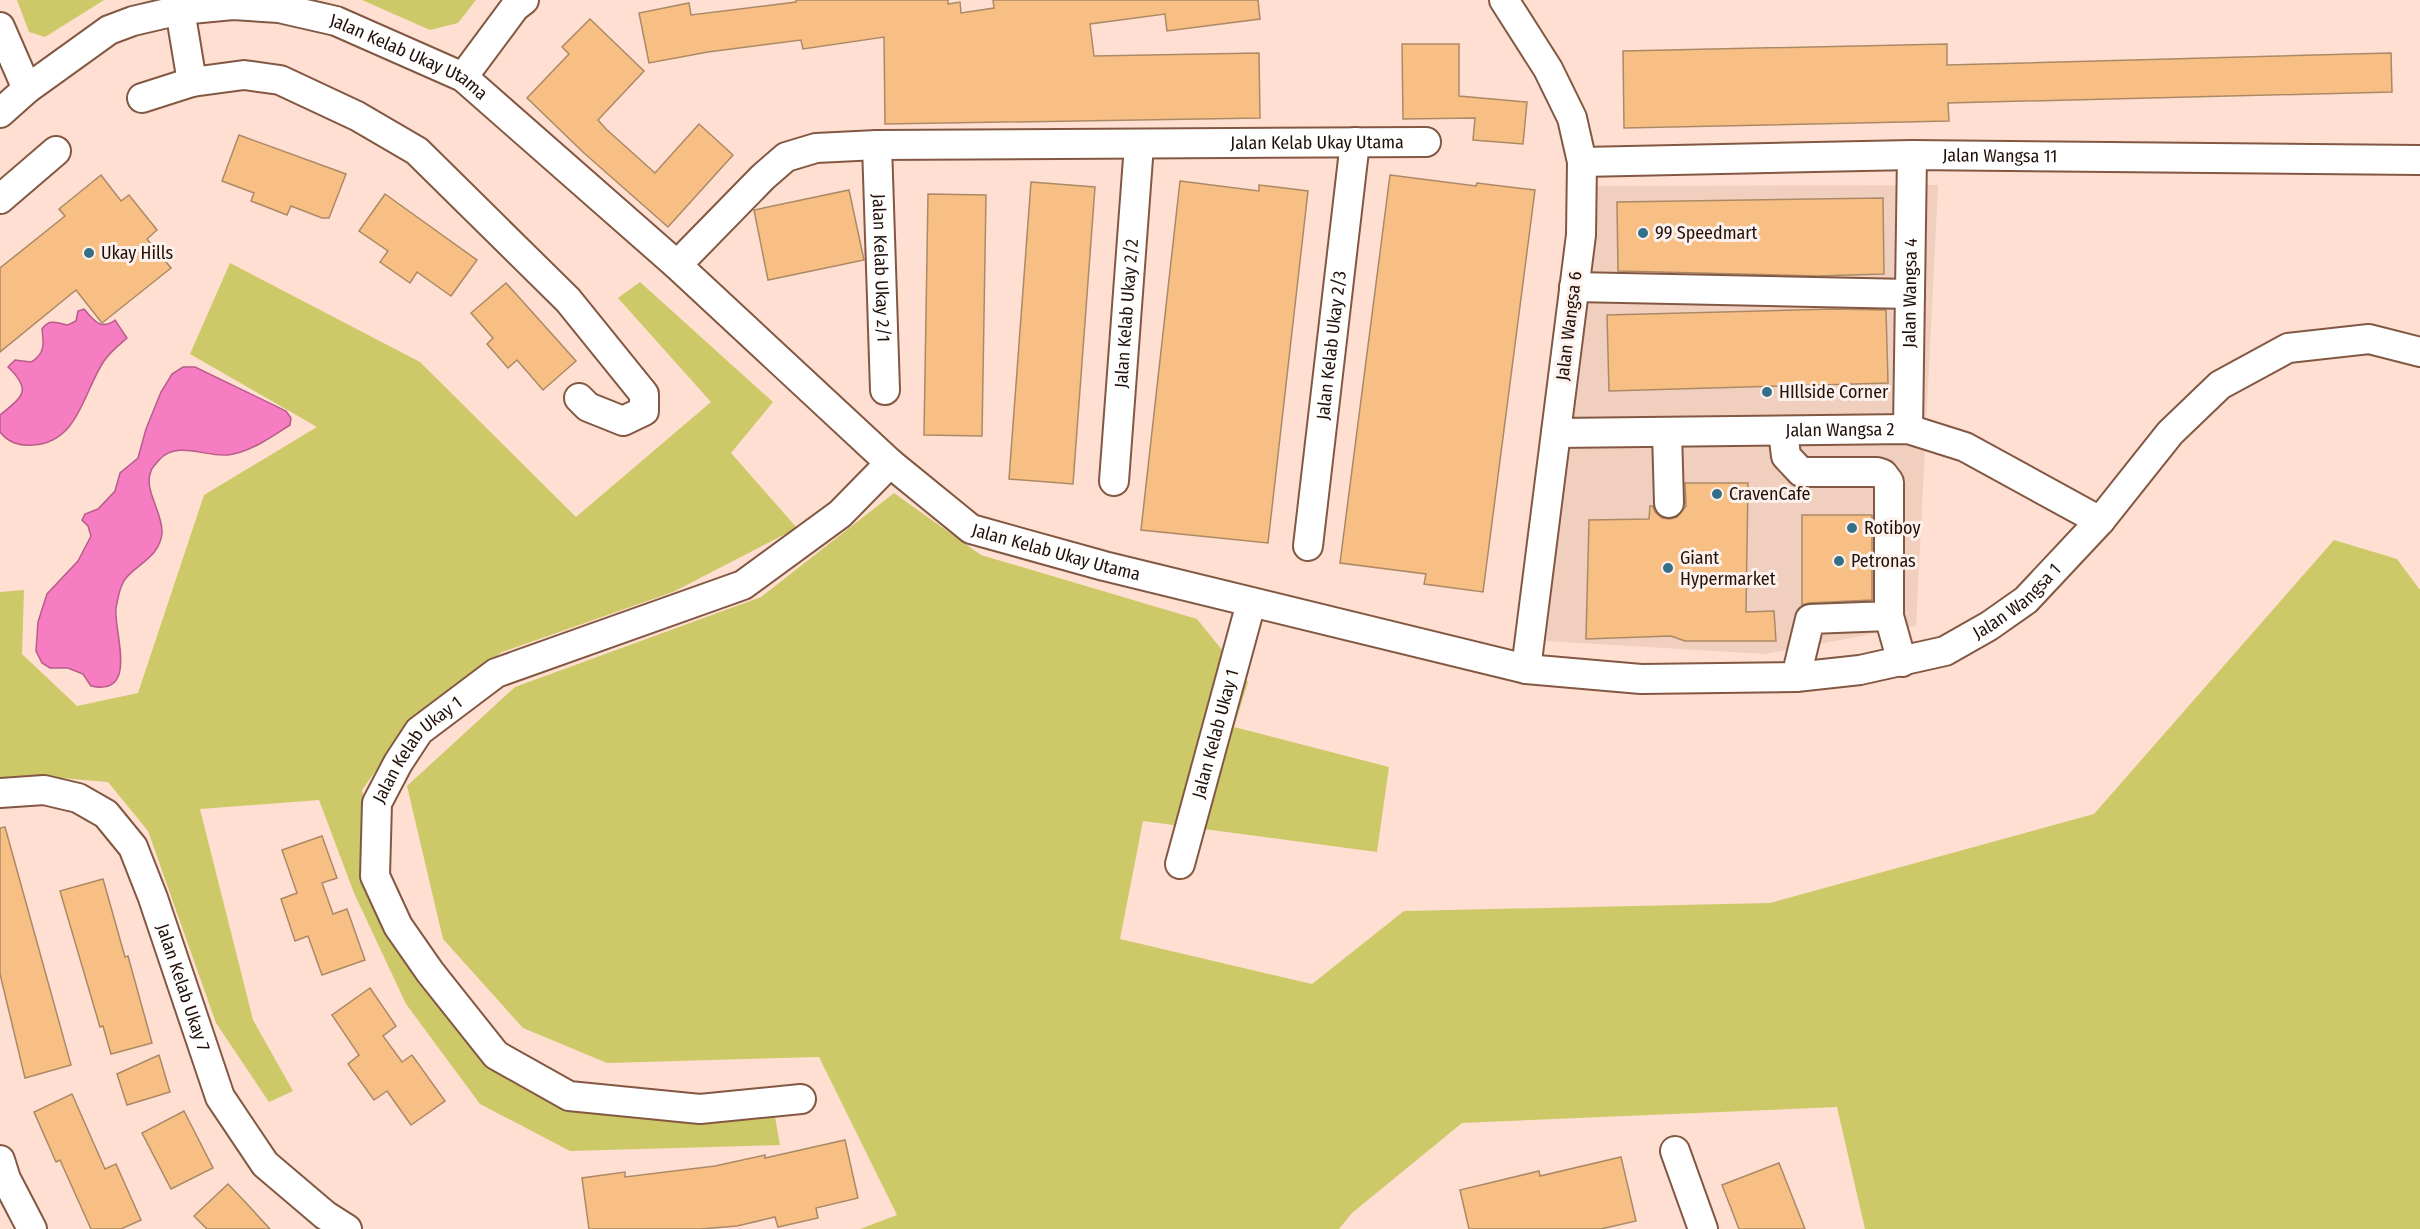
<svg xmlns="http://www.w3.org/2000/svg" width="2420" height="1229" font-family="'Fira Sans Condensed',sans-serif">
<rect width="100%" height="100%" fill="#fedfd1"/>
<!-- built -->
<polygon fill="#f0cfbe" points="1938,185 1916,626 1765,654 1546,641 1596,186"/>
<!-- green -->
<g fill="#cdc968">
<polygon points="17,0 104,0 45,37 29,32"/>
<polygon points="362,0 476,0 458,23 430,30"/>
<polygon points="230,263 420,362 576,517 711,402 618,298 640,282 773,402 731,453 797,528 673,592 502,652 412,720 362,790 395,943 488,1069 594,1114 775,1117 780,1145 570,1151 480,1104 406,1004 354,893 319,800 200,809 253,1020 293,1091 269,1102 216,1023 148,831 108,782 60,778 0,785 0,592 24,590 22,654 77,706 138,693 204,495 317,427 190,354"/>
<polygon points="894,493 981,555 1197,619 1248,682 1234,727 1389,767 1377,852 1143,821 1120,939 1312,984 1404,911 1770,903 2094,814 2334,540 2397,559 2420,590 2420,1229 1865,1229 1837,1107 1462,1123 1352,1213 1339,1229 860,1229 897,1215 819,1057 607,1063 523,1028 443,939 407,786 515,687 761,597"/>
</g>
<!-- water -->
<g fill="#f67dc2" stroke="#b65d8a" stroke-width="1.5">
<path d="M84 309C93 320 101 331 115 320L127 338C119 345 110 352 104 361 83 392 79 442 33 445 19 446 9 443 0 432V415C22 397 33 391 8 367L15 360 31 362C45 354 44 344 42 329 50 318 56 323 68 325L76 321 78 311Z"/>
<path d="M183 367H195L286 411 291 418 290 425C271 437 251 452 228 455 204 457 177 440 159 460 156 464 152 467 151 471 143 490 163 512 162 533 160 556 139 563 126 578 119 586 118 599 116 608 113 630 140 697 91 686L83 674 68 668H50L42 663 36 651 38 622 47 594 78 561 91 536 88 526 82 520 85 514 98 509 115 491 120 473 138 458 146 429 161 392 172 374Z"/>
</g>
<!-- building -->
<g fill="#f8bf84" stroke="#ac8966" stroke-width="1.5">
<polygon points="796,0 948,0 948,4 960,2 961,13 994,8 993,0 1258,0 1260,19 1167,31 1165,14 1090,24 1094,56 1259,53 1260,118 885,124 884,37 803,49 801,40 708,52 649,63 639,13 689,3 691,15 796,2"/>
<polygon points="590,19 644,71 598,120 606,129 655,173 699,124 733,155 668,227 584,153 527,98 569,54 562,47"/>
<polygon points="1402,44 1459,44 1459,96 1527,102 1523,144 1473,140 1475,118 1403,119"/>
<polygon points="1947,44 1947,65 2391,53 2392,92 1948,103 1949,121 1624,128 1623,51"/>
<polygon points="239,135 346,174 329,218 322,218 291,206 287,215 251,201 254,193 222,181"/>
<polygon points="101,175 121,201 129,195 157,230 147,239 171,268 102,323 76,290 0,352 0,268 65,216 59,209"/>
<polygon points="1390,175 1476,186 1477,183 1535,190 1483,592 1424,584 1426,574 1340,563"/>
<polygon points="1180,181 1259,191 1259,185 1308,191 1268,543 1141,530"/>
<polygon points="1031,182 1095,187 1073,484 1009,479"/>
<polygon points="849,190 864,260 768,280 754,210"/>
<polygon points="385,194 477,260 451,296 417,272 410,283 380,262 388,251 359,231"/>
<polygon points="928,194 986,195 982,436 924,435"/>
<polygon points="1883,198 1884,274 1817,276 1618,271 1617,202"/>
<polygon points="506,283 576,361 543,390 517,360 508,368 487,344 493,338 471,313"/>
<polygon points="1834,309 1886,310 1888,383 1609,391 1607,315"/>
<polygon points="1685,483 1748,483 1746,612 1774,611 1776,641 1685,641 1671,636 1586,639 1589,520 1649,519 1650,506 1653,506 1655,512 1662,518 1670,519 1677,517 1686,506"/>
<polygon points="1802,515 1872,515 1872,600 1809,603 1802,605"/>
<polygon points="5,827 71,1065 25,1078 0,974 0,828"/>
<polygon points="322,836 337,878 322,883 333,914 347,909 365,960 322,975 308,936 295,941 281,899 297,893 282,850"/>
<polygon points="103,879 125,957 128,956 152,1043 111,1054 103,1026 100,1027 60,891"/>
<polygon points="370,988 396,1026 383,1036 402,1062 412,1055 445,1101 411,1125 387,1091 374,1100 348,1064 359,1055 332,1015"/>
<polygon points="159,1055 170,1092 127,1105 117,1074"/>
<polygon points="72,1094 105,1169 116,1164 141,1220 121,1229 91,1229 60,1160 56,1162 34,1112"/>
<polygon points="184,1111 213,1168 171,1189 142,1133"/>
<polygon points="845,1140 858,1198 816,1208 818,1218 778,1227 775,1217 737,1226 701,1229 589,1229 582,1178 625,1172 625,1177 715,1166 765,1155 765,1158"/>
<polygon points="1621,1157 1636,1221 1601,1229 1469,1229 1460,1190 1539,1171 1540,1176"/>
<polygon points="1779,1163 1805,1229 1739,1229 1722,1185"/>
<polygon points="228,1184 248,1205 270,1229 207,1229 194,1216"/>
</g>
<g fill="none" stroke-linecap="round" stroke-linejoin="round">
<defs>
<g id="minor">
<polyline points="1504,0 1548,69 1572,118 1582,162 1581,235 1526,669"/>
<polyline points="180,10 192,82"/>
<polyline points="0,27 27,89"/>
<polyline points="463,77 515,7 524,0"/>
<polyline points="142,98 192,82 244,75 280,80 357,116 417,151 568,300 644,394 644,411 623,421 588,407 579,398"/>
<path id="s1" d="M0 113 27 89 109 30 133 21 180 10 233 5 279 8 336 21 463 77 677 265 890 463 971 529 1104 566 1526 669 1641 679 1796 677 1860 670 1945 651 1989 626 2026 600 2100 521 2170 433 2220 385 2288 348 2369 339 2420 352"/>
<path id="s2" d="M877 145 885 390"/>
<path id="s3" d="M1582 162 1912 155 2420 160"/>
<polyline points="0,199 56,151"/>
<path id="s4" d="M677 265 763 177 786 157 816 148 877 145 1426 142"/>
<polyline points="1574,287 1910,294"/>
<path id="s5" d="M1908 429 1912 155"/>
<polyline points="1783,431 1786,456 1801,472 1877,472 1883,474 1889,482 1889,616 1810,619 1796,677"/>
<polyline points="1667,432 1669,503"/>
<path id="s6" d="M1556 433 1908 429 1965 447 2100 521"/>
<path id="s7" d="M1114 481 1139 145"/>
<path id="s8" d="M1308 546 1355 142"/>
<polyline points="1889,616 1902,662"/>
<path id="s9" d="M0 793 44 790 78 798 106 814 133 847 153 898 220 1097 265 1164 325 1215 347 1229"/>
<path id="s10" d="M1180 864 1251 603"/>
<path id="s11" d="M801 1099 700 1109 569 1096 496 1055 430 972 398 926 375 876 377 803 398 763 419 731 496 673 743 585 840 514 890 463"/>
<polyline points="1675,1151 1703,1229"/>
<polyline points="0,1160 6,1179 32,1229"/>
</g>
</defs>
<!-- minor casing -->
<use href="#minor" stroke="#835843" stroke-width="32"/>
<!-- minor -->
<use href="#minor" stroke="#fff" stroke-width="28"/>
</g>
<!-- markers -->
<g fill="#336f87" stroke="#fcf1ec" stroke-width="2">
<circle cx="1643" cy="233" r="6"/>
<circle cx="89" cy="253" r="6"/>
<circle cx="1767" cy="392" r="6"/>
<circle cx="1717" cy="494" r="6"/>
<circle cx="1852" cy="528" r="6"/>
<circle cx="1839" cy="561" r="6"/>
<circle cx="1668" cy="568" r="6"/>
</g>
<g text-anchor="middle" dominant-baseline="central" stroke-width="6" stroke-linejoin="round" paint-order="stroke">
<!-- street labels -->
<g font-size="18" fill="#221109" stroke="#fcf1ec">
<text stroke="none"><textPath href="#s1" startOffset="450">Jalan Kelab Ukay Utama</textPath></text>
<text stroke="none"><textPath href="#s4" startOffset="686">Jalan Kelab Ukay Utama</textPath></text>
<text stroke="none"><textPath href="#s3" startOffset="418">Jalan Wangsa 11</textPath></text>
<text stroke="none"><textPath href="#s2" startOffset="123">Jalan Kelab Ukay 2/1</textPath></text>
<text stroke="none"><textPath href="#s5" startOffset="136">Jalan Wangsa 4</textPath></text>
<text stroke="none"><textPath href="#s7" startOffset="168">Jalan Kelab Ukay 2/2</textPath></text>
<text transform="translate(1569 326) rotate(-83)">Jalan Wangsa 6</text>
<text stroke="none"><textPath href="#s8" startOffset="202">Jalan Kelab Ukay 2/3</textPath></text>
<text stroke="none"><textPath href="#s6" startOffset="284">Jalan Wangsa 2</textPath></text>
<text stroke="none"><textPath href="#s1" startOffset="1276">Jalan Kelab Ukay Utama</textPath></text>
<text stroke="none"><textPath href="#s1" startOffset="2270">Jalan Wangsa 1</textPath></text>
<text stroke="none"><textPath href="#s10" startOffset="135">Jalan Kelab Ukay 1</textPath></text>
<text stroke="none"><textPath href="#s11" startOffset="675">Jalan Kelab Ukay 1</textPath></text>
<text stroke="none"><textPath href="#s9" startOffset="303">Jalan Kelab Ukay 7</textPath></text>
</g>
<!-- poi labels -->
<g font-size="18" fill="#221109" stroke="#fcf1ec" text-anchor="start">
<text x="1655" y="233">99 Speedmart</text>
<text x="101" y="253">Ukay Hills</text>
<text x="1779" y="392">HIllside Corner</text>
<text x="1729" y="494">CravenCafe</text>
<text x="1864" y="528">Rotiboy</text>
<text x="1680" y="558">Giant<tspan x="1680" dy="21">Hypermarket</tspan></text>
<text x="1851" y="561">Petronas</text>
</g>
</g>
</svg>
